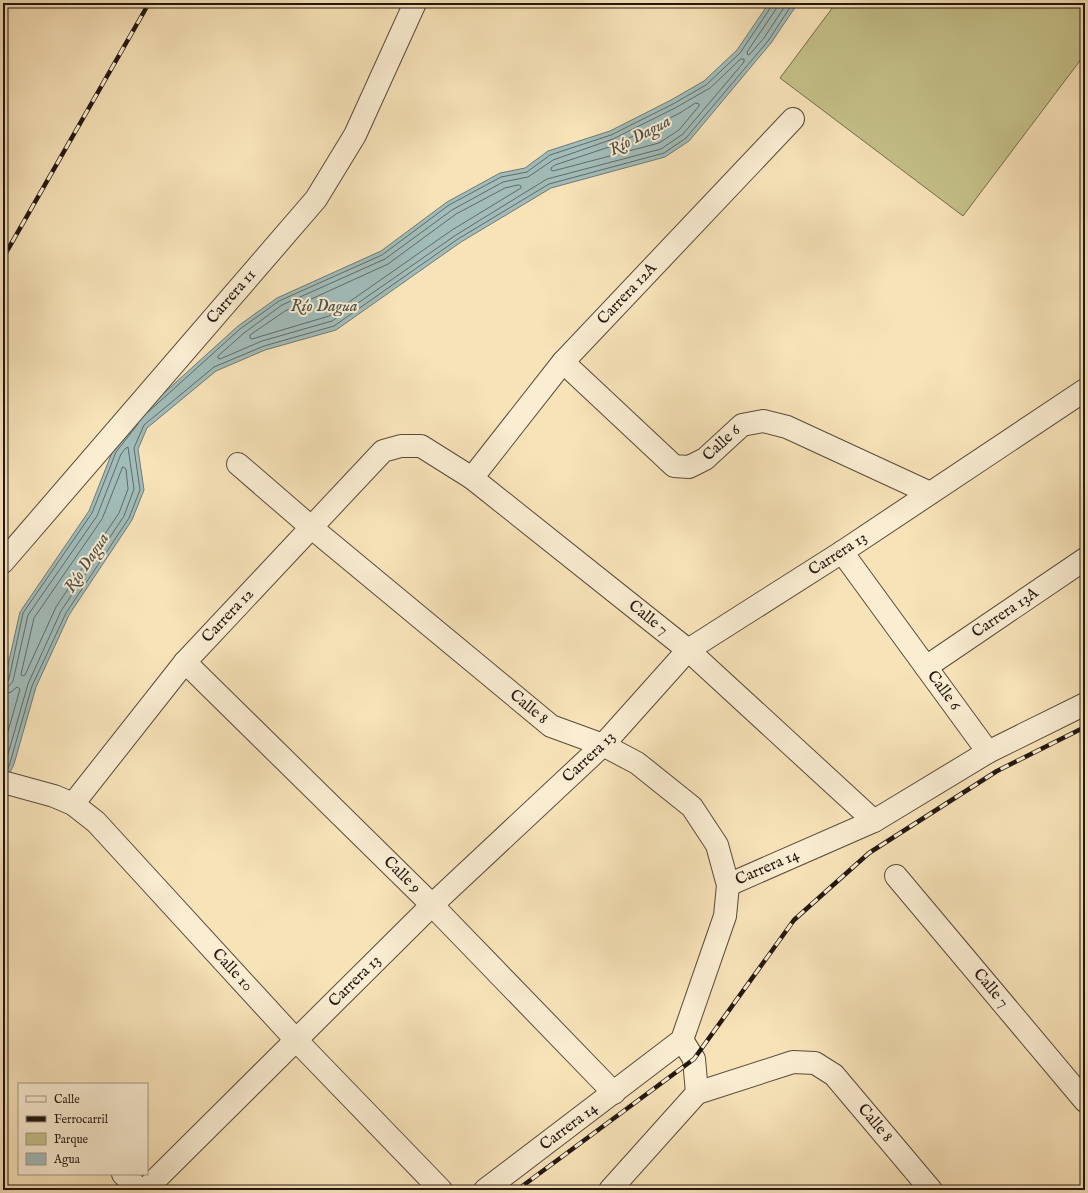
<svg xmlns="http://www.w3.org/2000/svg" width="1088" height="1193" font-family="'IM FELL English',serif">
<rect width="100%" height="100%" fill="#f8e3b9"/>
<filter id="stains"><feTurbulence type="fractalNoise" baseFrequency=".005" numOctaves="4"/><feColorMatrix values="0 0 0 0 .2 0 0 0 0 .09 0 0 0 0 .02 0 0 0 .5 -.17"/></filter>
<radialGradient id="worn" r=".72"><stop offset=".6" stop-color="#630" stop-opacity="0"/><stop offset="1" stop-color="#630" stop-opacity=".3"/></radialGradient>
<!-- green -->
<polygon fill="#c5c18a" stroke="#746c4e" points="836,3 1085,3 1085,54 963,216 780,78"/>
<!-- water -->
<polygon fill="#a1bcb9" stroke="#6e7a76" points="769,3 798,3 771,43 689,141 665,157 551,188 461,242 336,330 265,350 216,371 147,428 138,449 144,490 132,520 69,615 36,687 14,764 3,787 3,687 20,612 89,511 113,450 142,413 238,326 277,298 381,251 447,202 500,173 525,168 548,151 610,131 671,100 704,81 737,50"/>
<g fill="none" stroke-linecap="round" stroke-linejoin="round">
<!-- shore -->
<g stroke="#626a65" stroke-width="1">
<polyline points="777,3 776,9 747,52 748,55 750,54 764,38 787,3"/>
<polygon points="741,59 744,59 744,62 683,134 661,149 547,179 456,235 332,321 262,341 220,359 218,358 218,356 244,333 282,305 385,259 452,210 503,182 528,177 553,160 613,139 675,108 710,88"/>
<polygon points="696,103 699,104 699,106 679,130 659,143 553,171 551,170 551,168 555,165 615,145 678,114"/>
<polygon points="519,185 521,186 521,188 452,230 329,316 252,339 250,338 250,335 285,311 388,264 456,214 505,188"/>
<polyline points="147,413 240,329 279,301 382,255 449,205 501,177 527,172 550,155 611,135 673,104 706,85 740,53 771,7 772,3"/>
<polygon points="123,467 126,469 128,489 119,513 56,607 25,675 22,676 21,674 34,618 102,519"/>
<polyline points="3,683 7,682 9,679 23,613 92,513 116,452 138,424"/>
<polyline points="3,688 9,686 13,681 28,615 97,516 121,454 126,448 128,447 134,489 124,516 61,611 28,684 6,761 3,767"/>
<polyline points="3,694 11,692 17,687 20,689 3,749"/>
<polyline points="7,771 10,763 32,686 66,613 129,518 140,490 134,448 144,425 214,367 264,346 334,326 458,239 549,184 664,153 686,138 768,41 793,3"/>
</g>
<defs>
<g id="minor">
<path id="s1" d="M563 362 674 466 689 467 705 459 742 425 763 421 787 427 930 493"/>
<path id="s2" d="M238 464 312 528 551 726 603 745 637 763 692 807 717 845 728 885 725 916 682 1040 485 1190"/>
<path id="s3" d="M472 478 563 362 793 119"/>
<path id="s4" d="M842 552 988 752"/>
<path id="s5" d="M3 562 316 199 355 135 415 3"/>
<path id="s6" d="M185 662 432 905 614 1093"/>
<path id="s7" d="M926 667 1085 559"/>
<path id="s8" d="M3 782 54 796 73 804 96 822 296 1040 441 1190"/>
<path id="s9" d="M73 804 185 662 383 451 401 446H421L472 478 688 650 874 821"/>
<path id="s10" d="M896 876 1085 1101"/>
<path id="s11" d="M728 885 874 821 988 752 1085 704"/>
<polyline points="682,1040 694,1059 697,1093"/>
<polyline points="123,1174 140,1190"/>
<path id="s12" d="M145 1190 432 905 603 745 688 650 842 552 1085 390"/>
<path id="s13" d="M610 1190 697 1093 793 1062 815 1063 834 1075 931 1190"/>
</g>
</defs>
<!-- minor casing -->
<use href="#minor" stroke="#584a3b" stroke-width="24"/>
<!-- minor -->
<use href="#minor" stroke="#faedd2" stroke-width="22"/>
<defs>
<g id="rail">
<polyline points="3,258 149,3"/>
<polyline points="517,1190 694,1059 794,920 869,853 997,771 1085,727"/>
</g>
</defs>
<!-- rail casing -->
<use href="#rail" stroke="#221711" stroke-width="4.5"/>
<!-- rail -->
<use href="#rail" stroke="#faedd2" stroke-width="3" stroke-dasharray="9" stroke-linecap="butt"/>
</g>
<g text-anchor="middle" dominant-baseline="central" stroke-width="4" stroke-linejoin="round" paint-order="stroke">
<!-- street labels -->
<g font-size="16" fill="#221711" stroke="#faedd2">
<text stroke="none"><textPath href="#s3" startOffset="241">Carrera 12A</textPath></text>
<text stroke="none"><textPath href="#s5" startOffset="350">Carrera 11</textPath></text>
<text stroke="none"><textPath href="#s1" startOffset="208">Calle 6</textPath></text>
<text stroke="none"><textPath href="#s12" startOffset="944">Carrera 13</textPath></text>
<text stroke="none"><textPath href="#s7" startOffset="96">Carrera 13A</textPath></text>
<text stroke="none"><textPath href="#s9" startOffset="244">Carrera 12</textPath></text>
<text stroke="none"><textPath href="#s9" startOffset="794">Calle 7</textPath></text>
<text stroke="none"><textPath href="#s4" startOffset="172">Calle 6</textPath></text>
<text stroke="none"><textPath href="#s2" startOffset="379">Calle 8</textPath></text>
<text stroke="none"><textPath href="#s12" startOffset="620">Carrera 13</textPath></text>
<text stroke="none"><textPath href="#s11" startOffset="43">Carrera 14</textPath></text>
<text stroke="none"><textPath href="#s6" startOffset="304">Calle 9</textPath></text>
<text stroke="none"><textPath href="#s8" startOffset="304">Calle 10</textPath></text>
<text stroke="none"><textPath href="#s12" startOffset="296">Carrera 13</textPath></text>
<text stroke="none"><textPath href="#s10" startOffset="147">Calle 7</textPath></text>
<text stroke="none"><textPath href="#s13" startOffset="339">Calle 8</textPath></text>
<text transform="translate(569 1127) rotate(-37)">Carrera 14</text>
</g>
<!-- water labels -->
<g font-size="17" font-style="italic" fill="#4e514c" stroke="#faedd2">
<text transform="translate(640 136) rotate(-28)">Río Dagua</text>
<text x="324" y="306">Río Dagua</text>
<text transform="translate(87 563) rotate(-57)">Río Dagua</text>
</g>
</g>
<!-- margin -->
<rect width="1088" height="1193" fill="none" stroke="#f8e3b9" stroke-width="16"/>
<rect x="4" y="4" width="1080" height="1185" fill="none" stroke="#221711" stroke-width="2"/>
<rect x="8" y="8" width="1072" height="1177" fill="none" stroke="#221711"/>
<!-- legend -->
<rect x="18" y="1083" width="130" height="92" fill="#faedd2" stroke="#a49785"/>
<rect x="26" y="1096" width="20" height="6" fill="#faedd2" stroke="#a49785"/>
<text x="54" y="1103" font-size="12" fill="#221711">Calle</text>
<rect x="26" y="1116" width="20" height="6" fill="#221711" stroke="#a49785"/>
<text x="54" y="1123" font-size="12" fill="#221711">Ferrocarril</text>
<rect x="26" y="1133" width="20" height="12" fill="#c5c18a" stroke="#a49785"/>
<text x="54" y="1143" font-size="12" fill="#221711">Parque</text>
<rect x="26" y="1153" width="20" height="12" fill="#a1bcb9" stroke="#a49785"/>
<text x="54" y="1163" font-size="12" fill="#221711">Agua</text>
<rect width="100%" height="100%" filter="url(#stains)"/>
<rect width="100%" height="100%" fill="url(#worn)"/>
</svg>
